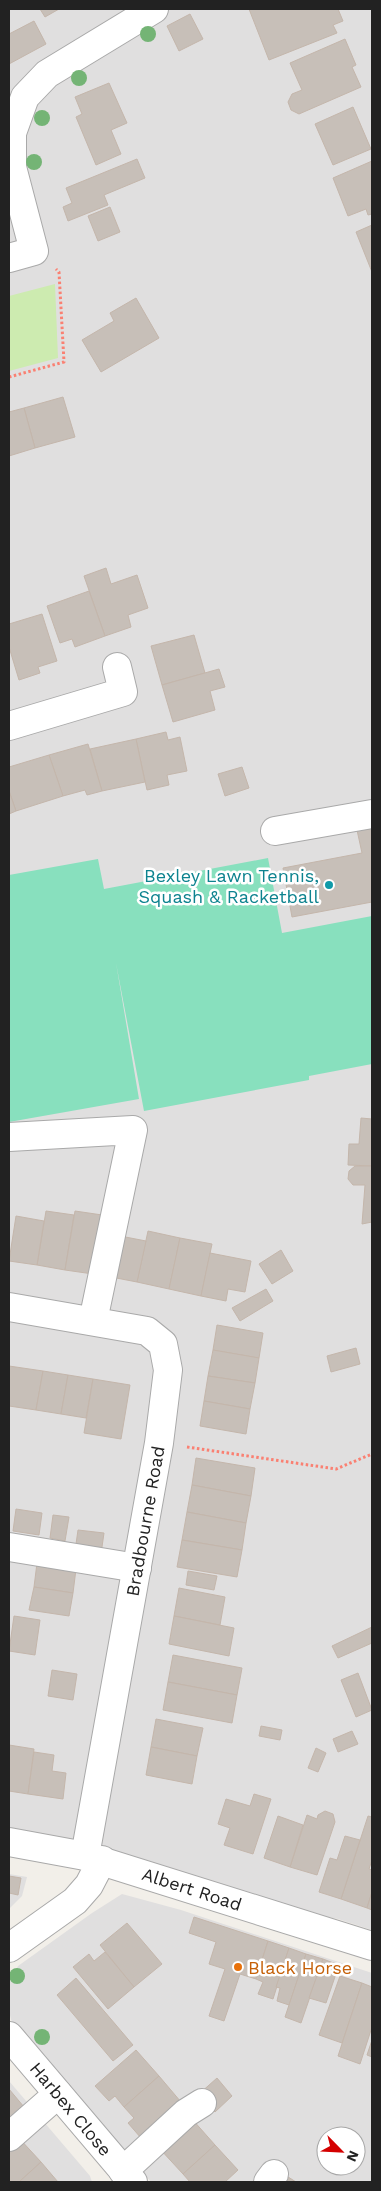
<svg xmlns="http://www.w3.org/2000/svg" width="381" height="2191" font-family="'Work Sans',sans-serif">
<rect width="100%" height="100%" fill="#f2efe9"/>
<!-- residential -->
<g fill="#e0dfdf" fill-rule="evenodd">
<polygon points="9,9 372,9 372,1930 338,1919 9,1856"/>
<polygon points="9,1874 27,1877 22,1896 9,1909"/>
<path d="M122 1894 181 1910 372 1973V2182H151L11 2020 9 2010V1983L18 1966 92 1913ZM326 2136H356V2166H326Z"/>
<polygon points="9,2081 90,2176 92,2182 9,2182"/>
</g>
<!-- grass -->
<polygon fill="#cdebb0" points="55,284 58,358 9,371 9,296"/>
<!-- pitch -->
<polygon fill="#88e0be" points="268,858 282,933 372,916 372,1064 309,1076 309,1080 144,1111 116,963 139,1099 9,1122 9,875 98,859 104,889"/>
<!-- building -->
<g fill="#c7bfb8" stroke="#c4b6ab">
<polygon points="40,9 59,9 45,17"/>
<polygon points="249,9 338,9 343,21 333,25 337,33 269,60"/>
<polygon points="190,14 203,39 179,51 167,26"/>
<polygon points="34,21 46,44 9,64 9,34"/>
<polygon points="345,39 356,65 352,67 361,87 299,114 291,110 288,102 292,94 302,90 290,63"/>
<polygon points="109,83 127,123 111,130 121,154 96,165 76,117 82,114 75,97"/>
<polygon points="353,107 371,149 333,165 315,124"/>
<polygon points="137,159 145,178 104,195 108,205 68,221 63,207 72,203 66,188"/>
<polygon points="372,161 372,214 368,215 366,209 348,216 333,178"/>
<polygon points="110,207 120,232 98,241 88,216"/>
<polygon points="372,225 372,272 356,232"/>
<polygon points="136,298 159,338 101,372 82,340 114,321 110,313"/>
<polygon points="63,397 75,437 35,448 24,408"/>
<polygon points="24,408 35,448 9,456 9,412"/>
<polygon points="106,568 111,584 137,575 148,608 128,615 131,627 105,636 84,576"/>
<polygon points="89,591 105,636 75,647 72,639 60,643 47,606"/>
<polygon points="42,614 57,661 38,667 40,673 19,680 9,647 9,624"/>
<polygon points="194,635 205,673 162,685 151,646"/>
<polygon points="219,669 225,687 210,691 215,710 173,722 162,685"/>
<polygon points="166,732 168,740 180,737 187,771 167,775 169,785 147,790 136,739"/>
<polygon points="136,739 145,782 102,791 90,749"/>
<polygon points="88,744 102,791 87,795 85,790 63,796 49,755"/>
<polygon points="49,755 63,796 16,811 9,791 9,767"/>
<polygon points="242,767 249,788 225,796 218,774"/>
<polygon points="9,791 16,811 9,814"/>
<polygon points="372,827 372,902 292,917 283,868 362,853 357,830"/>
<polygon points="361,1118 372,1119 372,1166 348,1165 349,1144 359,1144"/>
<polygon points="355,1166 372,1166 372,1222 362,1224 365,1185 353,1185 348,1179 349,1171"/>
<polygon points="46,1211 74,1215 65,1270 37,1265"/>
<polygon points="75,1211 109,1216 100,1275 65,1270"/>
<polygon points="16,1216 44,1221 37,1265 9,1261"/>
<polygon points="148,1231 180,1238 169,1289 137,1282"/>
<polygon points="115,1235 146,1241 137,1282 106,1276"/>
<polygon points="180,1238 212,1244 201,1296 169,1289"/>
<polygon points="281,1250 293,1271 272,1284 259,1264"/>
<polygon points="210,1253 251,1261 245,1292 228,1289 226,1301 201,1296"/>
<polygon points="266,1289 273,1301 240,1321 232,1308"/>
<polygon points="217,1325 263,1333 259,1358 213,1350"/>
<polygon points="356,1348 360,1364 331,1372 327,1356"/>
<polygon points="213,1350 259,1358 255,1383 208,1376"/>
<polygon points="9,1366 43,1371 36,1410 9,1406"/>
<polygon points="43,1371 68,1375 61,1414 36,1410"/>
<polygon points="68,1375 93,1379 86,1418 61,1414"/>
<polygon points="208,1376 255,1383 250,1409 204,1401"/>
<polygon points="93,1379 130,1385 121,1439 84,1433"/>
<polygon points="204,1401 250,1409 246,1434 200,1426"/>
<polygon points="196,1458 255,1468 251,1496 192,1485"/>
<polygon points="192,1485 251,1496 246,1523 187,1512"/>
<polygon points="16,1509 42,1513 39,1535 13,1531"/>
<polygon points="187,1512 246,1523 242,1550 182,1540"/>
<polygon points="53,1515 69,1517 65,1541 50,1538"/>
<polygon points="78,1530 104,1533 101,1554 75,1551"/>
<polygon points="182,1540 242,1550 237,1577 177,1567"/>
<polygon points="37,1563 76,1569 73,1593 34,1587"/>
<polygon points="188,1571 217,1576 214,1590 186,1585"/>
<polygon points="34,1587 73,1593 69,1616 29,1610"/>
<polygon points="179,1588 225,1597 220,1625 174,1616"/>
<polygon points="14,1616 40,1620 35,1655 9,1651"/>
<polygon points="174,1616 234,1628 229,1656 169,1644"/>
<polygon points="372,1627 372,1643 338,1658 332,1646"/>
<polygon points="173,1655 242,1668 237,1695 168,1682"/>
<polygon points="52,1670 77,1674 73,1700 48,1696"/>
<polygon points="358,1673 372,1710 356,1717 341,1680"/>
<polygon points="168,1682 237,1695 232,1723 163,1710"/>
<polygon points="156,1719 203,1728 197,1756 151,1747"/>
<polygon points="261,1726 282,1730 280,1740 259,1736"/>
<polygon points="352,1731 358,1744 338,1752 333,1739"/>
<polygon points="9,1745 34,1749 28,1794 9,1791"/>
<polygon points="151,1747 197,1756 192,1784 146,1775"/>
<polygon points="316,1748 326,1753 318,1772 308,1768"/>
<polygon points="34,1752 54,1755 52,1771 66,1773 63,1799 28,1794"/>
<polygon points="254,1794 271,1799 253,1854 224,1845 230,1828 218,1824 226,1799 250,1806"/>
<polygon points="325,1811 333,1814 335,1822 317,1875 290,1867 307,1815 317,1819 318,1815"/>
<polygon points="278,1816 303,1825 290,1867 264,1858"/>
<polygon points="368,1816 372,1817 372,1860 369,1869 372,1870 372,1892 367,1908 341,1899"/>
<polygon points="345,1836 360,1840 341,1899 319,1892 330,1858 337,1860"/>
<polygon points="9,1876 21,1878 18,1895 9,1893"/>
<polygon points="372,1892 372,1910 367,1908"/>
<polygon points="194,1917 268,1941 256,1979 240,1974 224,2021 209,2016 225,1969 209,1964 216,1942 189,1933"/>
<polygon points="127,1923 162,1964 134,1987 100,1945"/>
<polygon points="268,1941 289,1948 273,1999 258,1994 263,1982 256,1979"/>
<polygon points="289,1948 306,1954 289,2005 277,2001 280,1988 276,1987"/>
<polygon points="105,1952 134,1987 108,2009 73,1967 89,1954 94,1961"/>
<polygon points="306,1954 323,1959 301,2023 285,2017"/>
<polygon points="323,1959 339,1965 326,2003 309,1998"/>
<polygon points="340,1976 362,1983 342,2043 319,2035"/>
<polygon points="76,1978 133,2045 113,2061 57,1995"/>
<polygon points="362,1983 372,1987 372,2027 360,2064 338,2056"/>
<polygon points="372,2040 372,2057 367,2055"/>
<polygon points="136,2050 159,2076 124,2107 115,2096 109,2101 95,2086"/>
<polygon points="159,2076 181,2102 141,2138 128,2123 134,2118 124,2107"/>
<polygon points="217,2078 232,2096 215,2112 199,2094"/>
<polygon points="9,2089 24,2107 9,2121"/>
<polygon points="192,2119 215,2145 183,2174 160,2149"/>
<polygon points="18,2137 41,2162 19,2182 9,2182 9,2145"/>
<polygon points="215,2145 238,2170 225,2182 190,2182 183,2174"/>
<polygon points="41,2162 58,2182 19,2182"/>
<polygon points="285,2175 296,2182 280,2182"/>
</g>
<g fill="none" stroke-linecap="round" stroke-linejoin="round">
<defs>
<g id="minor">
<polyline points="9,258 34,251 12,167 12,133 25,97 47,74 154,9"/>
<polyline points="9,726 123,692 117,667"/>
<polyline points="275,831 372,814"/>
<polyline points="9,1137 133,1130 93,1321"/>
<polyline points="9,1307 147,1331 163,1344 168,1370 159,1443 85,1856"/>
<polyline points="9,1547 137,1568"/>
<polyline points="9,1842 85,1856 372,1946"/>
<polyline points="9,1948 75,1901 89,1885 102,1860"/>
<polyline points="9,2036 133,2182"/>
<polyline points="9,2137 58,2094"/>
<polyline points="123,2171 186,2113 202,2103"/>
<polyline points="268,2182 274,2174"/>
</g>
</defs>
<!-- minor casing -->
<use href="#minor" stroke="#a9a9a9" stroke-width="30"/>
<!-- path -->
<g stroke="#fa8072" stroke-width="3" stroke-dasharray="2.5 2.5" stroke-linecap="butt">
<polyline points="9,377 64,362 59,272 56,269"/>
<polyline points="187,1447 336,1469 372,1454"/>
</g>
<!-- minor -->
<use href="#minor" stroke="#fff" stroke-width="28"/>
</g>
<!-- trees -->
<g fill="#74b475">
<circle cx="148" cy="34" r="8"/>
<circle cx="79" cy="78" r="8"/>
<circle cx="42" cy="118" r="8"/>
<circle cx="34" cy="162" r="8"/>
<circle cx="17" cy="1976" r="8"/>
<circle cx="42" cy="2037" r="8"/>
</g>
<!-- markers -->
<circle fill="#0f9aa8" stroke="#fff" stroke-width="2" cx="329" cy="885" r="5"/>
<circle fill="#e8710a" stroke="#fff" stroke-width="2" cx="238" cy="1967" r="5"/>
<g text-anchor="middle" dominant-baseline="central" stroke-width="5" stroke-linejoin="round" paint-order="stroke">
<!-- culture labels -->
<g font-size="18" fill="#0d838f" stroke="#fff" text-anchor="end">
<text x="319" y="875">Bexley Lawn Tennis,<tspan x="319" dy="21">Squash &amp; Racketball</tspan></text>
</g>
<!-- street labels -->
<g font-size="18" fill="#222" stroke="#fff">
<text transform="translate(145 1521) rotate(-80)">Bradbourne Road</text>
<text transform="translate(192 1889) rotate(18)">Albert Road</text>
<text transform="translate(71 2109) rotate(50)">Harbex Close</text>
</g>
<!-- food labels -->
<g font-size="18" fill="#c56008" stroke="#fff" text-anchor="start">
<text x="248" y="1967">Black Horse</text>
</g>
</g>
<!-- border -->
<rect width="381" height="2191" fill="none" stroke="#222222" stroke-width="20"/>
<!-- north arrow -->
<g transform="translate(341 2151) rotate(114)"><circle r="24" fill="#ffffff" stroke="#a7a7a7"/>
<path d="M0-4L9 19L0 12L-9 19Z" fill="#d40000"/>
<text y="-8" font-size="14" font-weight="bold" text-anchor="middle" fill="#222222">N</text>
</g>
</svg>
